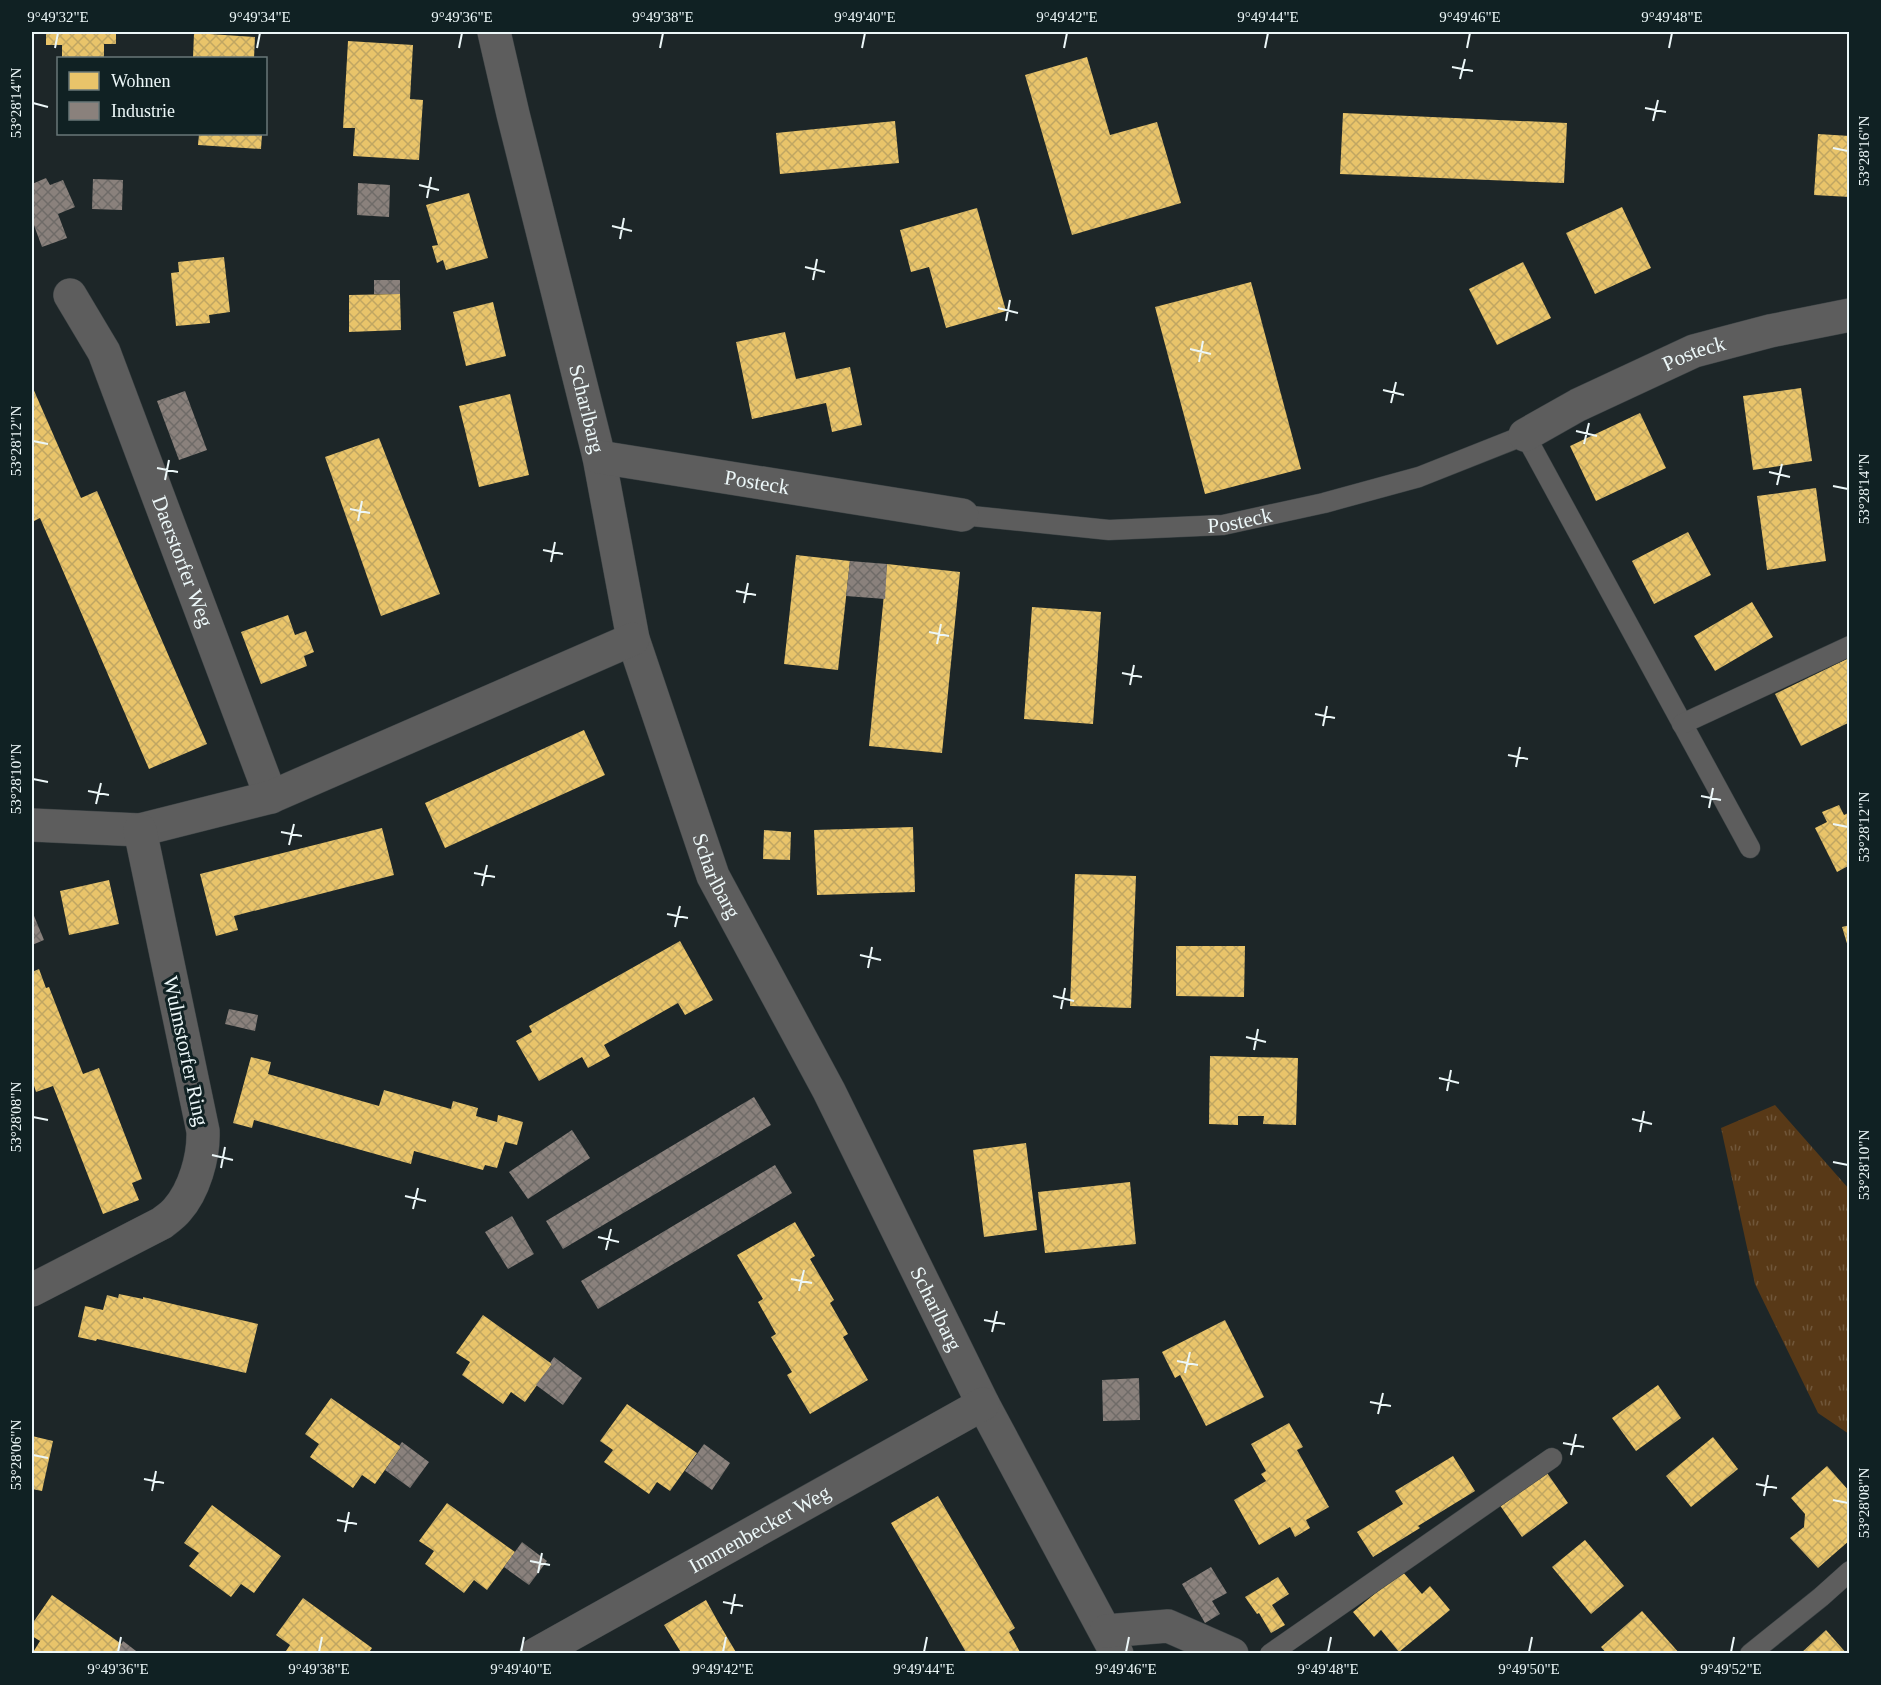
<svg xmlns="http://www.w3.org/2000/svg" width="1881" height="1685" font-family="'Times New Roman',serif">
<defs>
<pattern id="grass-tufts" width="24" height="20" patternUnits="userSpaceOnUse" patternTransform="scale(1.5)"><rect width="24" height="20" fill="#583917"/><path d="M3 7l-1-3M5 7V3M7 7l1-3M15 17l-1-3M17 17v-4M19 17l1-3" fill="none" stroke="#70563a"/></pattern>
<pattern id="homes-cross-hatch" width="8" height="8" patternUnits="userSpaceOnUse" patternTransform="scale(1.5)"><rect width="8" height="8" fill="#e9c46a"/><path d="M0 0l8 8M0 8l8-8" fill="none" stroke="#c0a662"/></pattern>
<pattern id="industry-cross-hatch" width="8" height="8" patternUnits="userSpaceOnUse" patternTransform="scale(1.5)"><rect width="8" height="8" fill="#8a817c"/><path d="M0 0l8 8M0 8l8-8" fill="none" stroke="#6f6b68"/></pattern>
</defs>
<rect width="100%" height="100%" fill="#1d2628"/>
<!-- grass -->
<polygon fill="url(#grass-tufts)" points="1775,1105 1849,1189 1849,1434 1818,1413 1755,1284 1721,1128"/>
<!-- homes -->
<g fill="url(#homes-cross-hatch)">
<polygon points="46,32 116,32 116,44 104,44 104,58 62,58 62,45 46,45"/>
<polygon points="194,33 255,37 254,58 193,58"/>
<polygon points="348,41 413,45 410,99 423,100 419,160 353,156 355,128 343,128"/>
<polygon points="1087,57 1110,135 1157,122 1181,203 1072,235 1025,75"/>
<polygon points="1343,113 1567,123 1564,183 1340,174"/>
<polygon points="895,121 899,163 780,174 776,133"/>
<polygon points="199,134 262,134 261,149 198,145"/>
<polygon points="1818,134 1850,136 1850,197 1814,195"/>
<polygon points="469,193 488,258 446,270 443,260 437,263 432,246 438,245 426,205"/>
<polygon points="1622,207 1651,268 1595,294 1566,233"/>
<polygon points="977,208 1006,311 946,328 929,267 911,272 900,230"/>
<polygon points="224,257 230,312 209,315 210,323 176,326 171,273 179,272 178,262"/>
<polygon points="1523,262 1551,318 1497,345 1469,289"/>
<polygon points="1251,282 1301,469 1205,494 1155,307"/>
<polygon points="400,294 401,330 349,332 349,295"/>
<polygon points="493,302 506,356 466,366 453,312"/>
<polygon points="785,332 796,379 850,367 862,425 832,432 826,403 752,419 736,342"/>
<polygon points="32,386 81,498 97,491 207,744 149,769 40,518 32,522"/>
<polygon points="1801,388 1812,461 1753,470 1743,396"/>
<polygon points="510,394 529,475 479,487 459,406"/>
<polygon points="1640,413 1666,468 1596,501 1570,446"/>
<polygon points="379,438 440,594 381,616 325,457"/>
<polygon points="1816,488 1826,561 1767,570 1757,496"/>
<polygon points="1688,532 1711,575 1654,604 1632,561"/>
<polygon points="796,555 850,561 838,670 784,664"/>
<polygon points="887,564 960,572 942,753 869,746"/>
<polygon points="1752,602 1773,637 1715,671 1694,636"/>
<polygon points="1032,607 1101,612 1093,724 1024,719"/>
<polygon points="288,615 295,635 306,631 314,652 304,656 307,666 261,684 241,632"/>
<polygon points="1847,659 1850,664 1850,722 1801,746 1775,694"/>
<polygon points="584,730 605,775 445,848 425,803"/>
<polygon points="1839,805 1844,815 1850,812 1850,865 1837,872 1815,828 1827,822 1822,812"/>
<polygon points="913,827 915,892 817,895 814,830"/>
<polygon points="382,828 394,875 234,916 238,930 216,936 200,874"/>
<polygon points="764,830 791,832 790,860 763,859"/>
<polygon points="1075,874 1136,876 1131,1008 1070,1006"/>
<polygon points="109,880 119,924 69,935 60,891"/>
<polygon points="1850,925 1850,950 1849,950 1842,927"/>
<polygon points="680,941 713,1000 685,1015 678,1003 604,1045 610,1056 588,1068 582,1057 539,1081 516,1041 532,1032 529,1026"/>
<polygon points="1176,946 1245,946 1244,997 1176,996"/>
<polygon points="39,969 46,988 49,987 83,1074 99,1068 142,1179 132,1183 139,1200 103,1214 53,1086 36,1092 32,1079 32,972"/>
<polygon points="1210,1056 1298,1058 1296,1125 1263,1124 1264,1116 1238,1116 1238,1125 1209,1124"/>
<polygon points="251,1057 271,1062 268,1074 379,1106 384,1090 451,1109 453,1101 478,1108 476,1116 497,1122 498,1115 523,1122 517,1145 505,1142 497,1168 485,1165 483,1170 414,1151 411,1164 254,1120 252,1128 233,1123"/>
<polygon points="1026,1143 1037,1230 984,1237 973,1150"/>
<polygon points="1130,1182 1136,1244 1045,1253 1038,1192"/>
<polygon points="795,1222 815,1256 810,1259 834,1300 830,1303 848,1334 843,1337 868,1380 810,1414 787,1375 792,1372 771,1337 776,1334 758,1302 763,1299 737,1255"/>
<polygon points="119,1294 143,1299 143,1297 258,1324 246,1373 97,1339 96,1341 78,1337 85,1306 103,1310 107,1295 118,1298"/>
<polygon points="483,1315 552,1364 525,1402 511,1392 503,1404 462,1375 470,1362 456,1353"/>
<polygon points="1225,1320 1264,1397 1206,1426 1180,1375 1175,1378 1162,1352"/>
<polygon points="1658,1385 1681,1418 1636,1451 1612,1418"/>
<polygon points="331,1398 401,1447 375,1484 362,1475 353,1488 310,1457 319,1444 305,1434"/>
<polygon points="627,1404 697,1453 670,1491 657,1482 649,1494 604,1462 613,1450 600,1441"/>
<polygon points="1289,1423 1303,1447 1297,1450 1329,1507 1306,1520 1310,1528 1295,1537 1290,1527 1259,1545 1234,1500 1266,1481 1261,1474 1266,1471 1251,1444"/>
<polygon points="32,1436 53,1441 42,1491 32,1489"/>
<polygon points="1713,1437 1738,1469 1691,1507 1666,1476"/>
<polygon points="1453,1456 1475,1491 1418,1526 1420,1528 1373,1557 1357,1532 1403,1504 1395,1491"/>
<polygon points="1827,1466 1850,1492 1850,1540 1818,1568 1790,1538 1804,1527 1805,1514 1791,1498"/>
<polygon points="1545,1470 1568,1503 1522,1537 1499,1504"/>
<polygon points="938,1496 1015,1628 1009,1632 1021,1654 967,1654 891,1523"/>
<polygon points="447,1503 515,1552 487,1590 474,1580 464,1593 425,1564 434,1551 419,1541"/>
<polygon points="212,1505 281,1556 254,1593 241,1584 231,1597 189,1566 199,1553 184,1543"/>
<polygon points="1585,1540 1624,1586 1591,1614 1552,1567"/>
<polygon points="1402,1571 1422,1594 1430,1586 1450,1610 1399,1652 1381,1630 1374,1637 1353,1612"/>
<polygon points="1278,1577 1289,1594 1272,1605 1285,1625 1271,1633 1259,1613 1257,1614 1245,1597"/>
<polygon points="52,1595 123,1645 116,1654 32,1654 40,1641 32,1636 32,1624"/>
<polygon points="303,1598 372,1648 368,1654 284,1654 290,1645 276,1635"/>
<polygon points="706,1600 717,1620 737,1654 682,1654 664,1625"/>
<polygon points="1642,1611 1680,1654 1607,1654 1601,1647"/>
<polygon points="1826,1630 1847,1654 1800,1654"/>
</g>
<!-- industry -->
<g fill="url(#industry-cross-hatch)">
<polygon points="46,178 50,185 63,180 75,207 58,214 67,238 42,247 32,220 32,184"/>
<polygon points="93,179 123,180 122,210 92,209"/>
<polygon points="358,183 390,185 389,217 357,215"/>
<rect x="374" y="280" width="26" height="14"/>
<polygon points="185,391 207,450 179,460 157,401"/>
<polygon points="850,561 887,564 885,599 846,596"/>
<polygon points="32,911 44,940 32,945"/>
<polygon points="229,1009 258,1015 255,1031 225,1024"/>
<polygon points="754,1097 771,1125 563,1249 546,1221"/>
<polygon points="572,1130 590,1158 528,1199 509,1172"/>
<polygon points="775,1165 792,1193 598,1309 581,1281"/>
<polygon points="512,1216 534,1254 508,1269 485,1232"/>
<polygon points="554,1357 582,1378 563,1405 536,1385 552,1364 550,1363"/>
<polygon points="1139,1378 1140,1420 1103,1421 1102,1380"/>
<polygon points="402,1442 429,1462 410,1488 385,1470 401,1447 399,1446"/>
<polygon points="704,1444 730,1463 712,1490 685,1471"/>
<polygon points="522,1542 547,1561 529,1585 504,1567"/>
<polygon points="1211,1567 1227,1593 1212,1601 1220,1614 1205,1623 1182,1584"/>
<polygon points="123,1641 140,1654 116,1654"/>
</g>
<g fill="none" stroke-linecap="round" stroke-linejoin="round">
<defs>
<g id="lane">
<path id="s1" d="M962 515 1109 530 1223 525 1324 503 1419 477 1525 435 1750 848"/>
<polyline points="1682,724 1850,646"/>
<polyline points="1270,1654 1552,1458"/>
<polyline points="1750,1654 1821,1597 1850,1571"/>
</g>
<g id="street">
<path id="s2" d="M494 32 513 114 599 457 633 639 713 876 829 1091 983 1404 1117 1654"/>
<path id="s3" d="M70 295 104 352 271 797"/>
<path id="s4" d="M1525 435 1578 405 1694 351 1770 331 1850 315"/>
<path id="s5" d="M599 457 962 515"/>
<polyline points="32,825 140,830 271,797 633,639"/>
<path d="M32 1290 162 1223C167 1219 173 1215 177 1210 194 1191 204 1157 203 1131L140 830"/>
<polyline points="1106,1631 1168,1626 1232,1654"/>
<path id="s6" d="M536 1654 983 1404"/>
</g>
</defs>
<!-- lane casing -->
<use href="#lane" stroke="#3b4244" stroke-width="21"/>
<!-- street casing -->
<use href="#street" stroke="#3b4244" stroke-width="34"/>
<!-- lane -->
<use href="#lane" stroke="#5d5d5d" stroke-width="20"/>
<!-- street -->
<use href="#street" stroke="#5d5d5d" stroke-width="33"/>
</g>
<!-- ticks -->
<path fill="none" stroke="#ecf7f8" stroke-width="2" d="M55 48 58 33M257 48 260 33M459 48 462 33M660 48 663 33M862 48 865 33M1064 48 1067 33M1265 48 1268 33M1467 48 1470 33M1669 48 1672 33M1452 67 1473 71M1460 79 1465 59M33 103 48 107M1645 108 1666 112M1653 121 1658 100M1833 148 1848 151M419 185 439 190M427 198 431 177M612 226 632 231M620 239 624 218M805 267 825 272M813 280 817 259M998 308 1018 313M1006 321 1010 300M1190 349 1211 354M1199 362 1203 341M1383 390 1404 395M1391 403 1396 382M1576 431 1597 436M33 441 48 444M1584 444 1589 423M157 468 178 472M1769 472 1790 477M165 480 169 460M1777 485 1782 464M1833 486 1848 489M350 509 370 513M358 521 362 501M543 550 563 554M551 562 555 542M736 591 756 595M744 603 748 583M929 632 949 636M937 644 941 624M1122 673 1142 677M1130 685 1134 665M1315 714 1335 718M1323 726 1327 706M1508 755 1528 759M1516 767 1520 747M33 779 48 782M88 791 109 795M1701 796 1721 800M96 804 101 783M1709 808 1713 788M1833 824 1848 827M281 832 302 836M289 845 294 824M474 873 495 877M482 886 487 865M667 914 688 918M675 927 680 906M860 955 881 960M868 968 872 947M1053 996 1074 1001M1061 1009 1065 988M1246 1037 1266 1042M1254 1050 1258 1029M1439 1078 1459 1083M1447 1091 1451 1070M33 1117 48 1120M1632 1119 1652 1124M1640 1132 1644 1111M212 1155 233 1160M1833 1162 1848 1165M221 1168 225 1147M405 1196 426 1201M413 1209 418 1188M598 1237 619 1242M606 1250 611 1229M791 1279 812 1283M799 1291 804 1270M984 1320 1005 1324M992 1332 997 1311M1177 1361 1198 1365M1185 1373 1190 1352M1370 1402 1391 1406M1378 1414 1383 1393M1563 1443 1584 1447M33 1455 48 1458M1571 1455 1576 1434M144 1479 164 1483M1756 1484 1777 1488M152 1491 156 1471M1764 1496 1768 1475M1833 1500 1848 1503M337 1520 357 1524M345 1532 349 1512M530 1561 550 1565M538 1573 542 1553M723 1602 743 1606M731 1614 735 1594M118 1652 121 1637M319 1652 322 1637M521 1652 524 1637M723 1652 726 1637M924 1652 927 1637M1126 1652 1129 1637M1328 1652 1331 1637M1529 1652 1532 1637M1731 1652 1734 1637"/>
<g text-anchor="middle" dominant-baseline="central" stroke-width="6" stroke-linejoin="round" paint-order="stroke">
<!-- street labels -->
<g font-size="21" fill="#ecf7f8" stroke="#102123">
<text stroke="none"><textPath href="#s4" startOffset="188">Posteck</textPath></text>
<text stroke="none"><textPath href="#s2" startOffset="388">Scharlbarg</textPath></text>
<text stroke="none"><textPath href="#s5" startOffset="160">Posteck</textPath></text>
<text stroke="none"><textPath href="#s1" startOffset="279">Posteck</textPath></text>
<text stroke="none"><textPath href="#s3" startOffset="290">Daerstorfer Weg</textPath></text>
<text stroke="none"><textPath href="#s2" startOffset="874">Scharlbarg</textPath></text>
<text transform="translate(186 1051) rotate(78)">Wulmstorfer Ring</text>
<text stroke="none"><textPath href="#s2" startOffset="1360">Scharlbarg</textPath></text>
<text stroke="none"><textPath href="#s6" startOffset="256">Immenbecker Weg</textPath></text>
</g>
</g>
<!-- border -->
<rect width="1881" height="1685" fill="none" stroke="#102123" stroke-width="66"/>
<!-- legend -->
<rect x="57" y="57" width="210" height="78" fill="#102123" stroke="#687778" stroke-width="1.5"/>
<rect x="69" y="72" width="30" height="18" fill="#e9c46a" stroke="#687778" stroke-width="1.5"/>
<text x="111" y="87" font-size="18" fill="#ecf7f8">Wohnen</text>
<rect x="69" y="102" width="30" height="18" fill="#8a817c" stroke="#687778" stroke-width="1.5"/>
<text x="111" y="117" font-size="18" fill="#ecf7f8">Industrie</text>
<rect x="33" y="33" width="1815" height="1619" fill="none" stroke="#ecf7f8" stroke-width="2"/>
<g font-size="15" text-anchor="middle" fill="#ecf7f8">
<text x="58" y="22">9°49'32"E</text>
<text x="260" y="22">9°49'34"E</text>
<text x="462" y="22">9°49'36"E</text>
<text x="663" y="22">9°49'38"E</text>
<text x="865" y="22">9°49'40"E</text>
<text x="1067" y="22">9°49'42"E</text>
<text x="1268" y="22">9°49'44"E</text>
<text x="1470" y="22">9°49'46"E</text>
<text x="1672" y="22">9°49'48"E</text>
<text transform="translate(16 103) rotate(-90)" y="5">53°28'14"N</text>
<text transform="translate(1864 151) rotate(-90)" y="5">53°28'16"N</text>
<text transform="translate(16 441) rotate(-90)" y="5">53°28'12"N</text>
<text transform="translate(1864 489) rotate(-90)" y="5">53°28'14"N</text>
<text transform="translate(16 779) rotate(-90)" y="5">53°28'10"N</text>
<text transform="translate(1864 827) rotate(-90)" y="5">53°28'12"N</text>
<text transform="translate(16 1117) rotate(-90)" y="5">53°28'08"N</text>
<text transform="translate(1864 1165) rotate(-90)" y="5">53°28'10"N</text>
<text transform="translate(16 1455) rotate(-90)" y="5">53°28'06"N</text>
<text transform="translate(1864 1503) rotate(-90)" y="5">53°28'08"N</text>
<text x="118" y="1674">9°49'36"E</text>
<text x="319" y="1674">9°49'38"E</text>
<text x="521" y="1674">9°49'40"E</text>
<text x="723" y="1674">9°49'42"E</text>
<text x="924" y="1674">9°49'44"E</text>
<text x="1126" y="1674">9°49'46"E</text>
<text x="1328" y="1674">9°49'48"E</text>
<text x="1529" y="1674">9°49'50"E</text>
<text x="1731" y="1674">9°49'52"E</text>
</g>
</svg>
